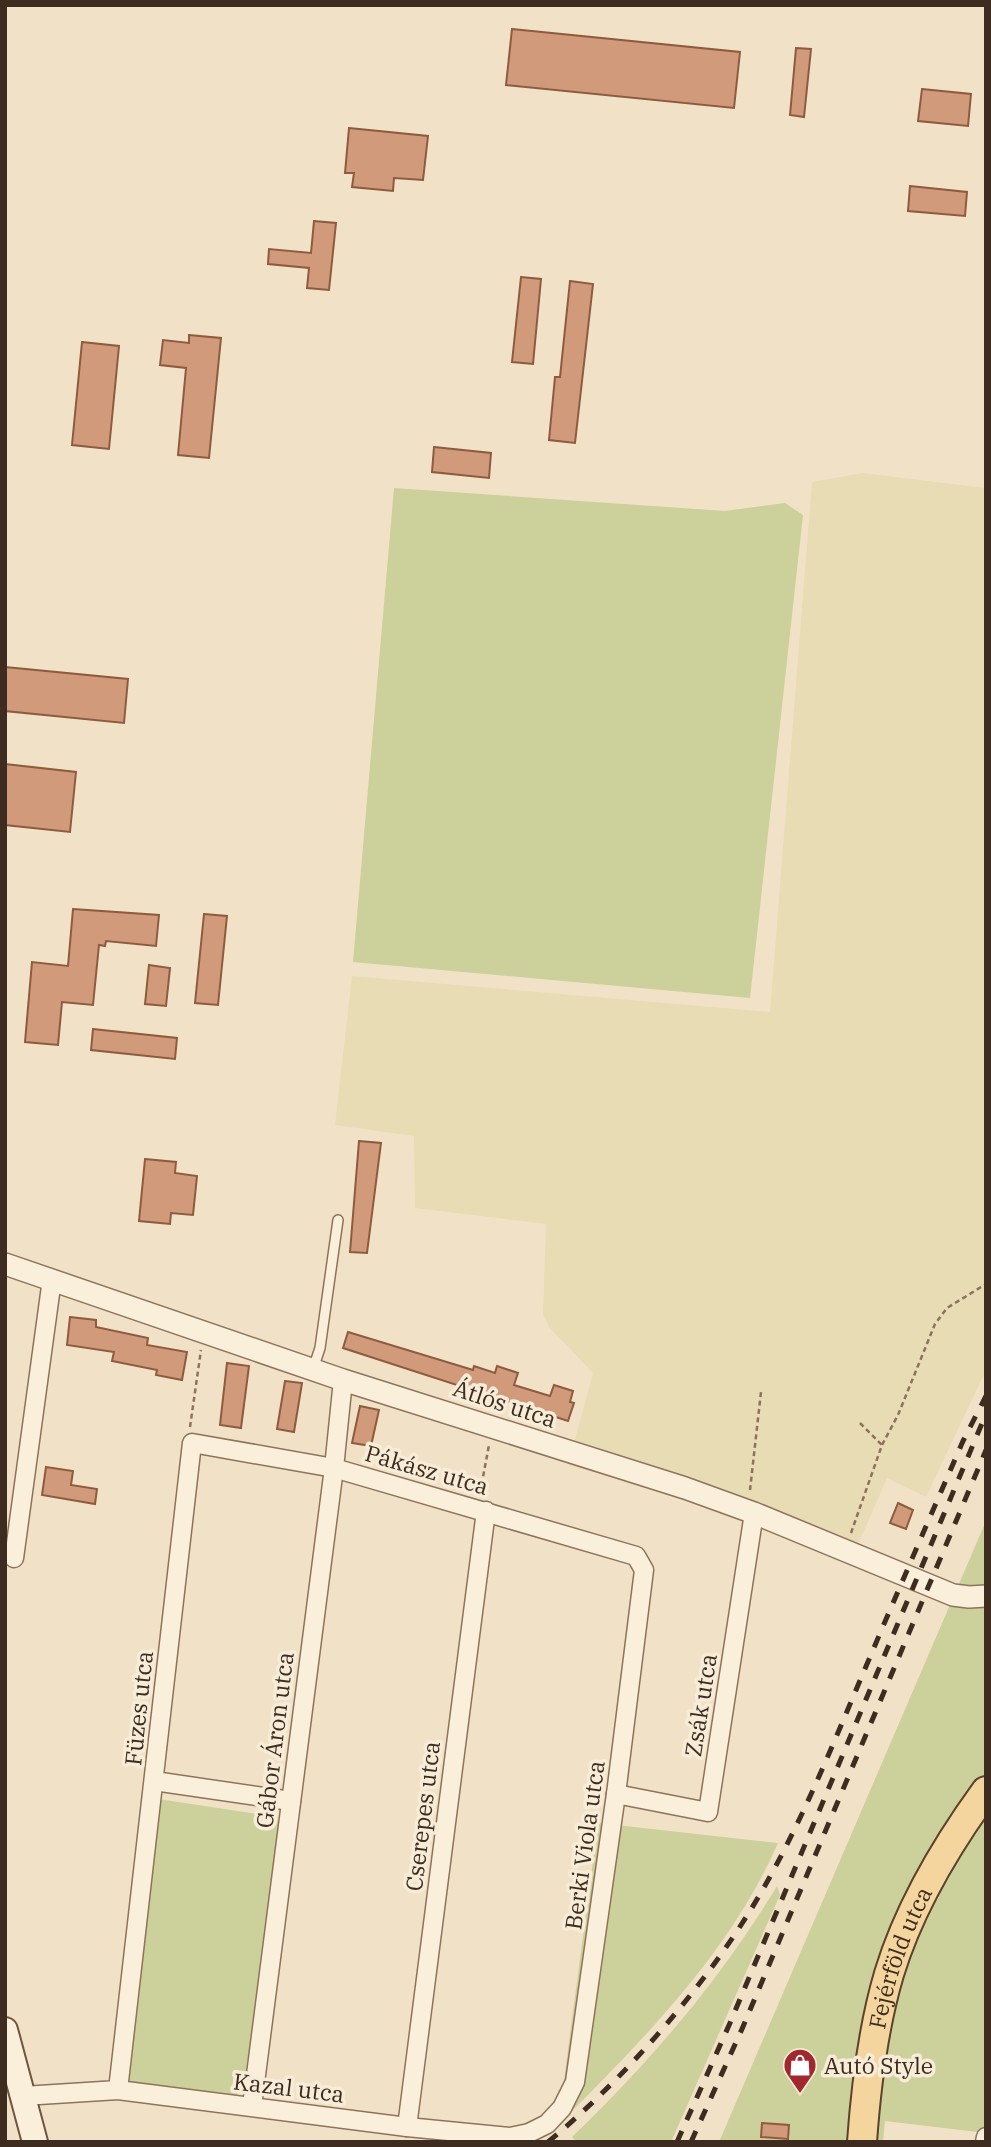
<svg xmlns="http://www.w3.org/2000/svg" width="991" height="2147" font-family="'IBM Plex Serif',serif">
<rect width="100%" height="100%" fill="#f1e2c7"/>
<!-- farmland -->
<polygon fill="#e7dcb4" points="862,473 986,488 986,1370 926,1497 887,1478 857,1547 568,1465 593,1373 549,1327 543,1314 546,1224 415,1208 414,1136 335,1125 352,976 770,1012 812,482"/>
<!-- green -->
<g fill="#ccd09a">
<polygon points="394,488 725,511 785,503 803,515 750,998 353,962"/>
<polygon points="986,1521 986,2133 885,2121 883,2142 719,2142"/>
<polygon points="158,1799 271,1816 280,1822 246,2086 235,2097 125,2082"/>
<path d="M598 1823 778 1843C730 1953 642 2041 558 2125Z"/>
<path d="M777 1886 780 1895 671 2142H577L572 2137C651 2061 720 1980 777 1886Z"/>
</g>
<!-- building -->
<g fill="#d09a7b" stroke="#8e5b3f" stroke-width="2">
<polygon points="512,29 740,52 734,108 506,85"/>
<polygon points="796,48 811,49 804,117 790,115"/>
<polygon points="922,89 971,94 968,126 918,121"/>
<polygon points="349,128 428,136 423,180 394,178 393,191 352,187 354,173 345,173"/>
<polygon points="910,186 967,192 965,216 908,211"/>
<polygon points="314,221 336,223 329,290 307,288 309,268 268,264 269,249 311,253"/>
<polygon points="521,277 541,279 533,364 512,362"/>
<polygon points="570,281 593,284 575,443 549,440 555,377 560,377"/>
<polygon points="189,335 221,338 209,458 178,455 186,368 160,365 163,340 189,343"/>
<polygon points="82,342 119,346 109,449 72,445"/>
<polygon points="434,447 491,453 489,478 432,472"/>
<polygon points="5,667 128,679 124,723 5,711"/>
<polygon points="5,764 76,772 70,832 5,825"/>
<polygon points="73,909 159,915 156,946 106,941 105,946 99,945 93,1005 62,1002 58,1045 25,1042 32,962 68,966"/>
<polygon points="204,914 227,916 218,1005 195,1003"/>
<polygon points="149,965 170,968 166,1006 145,1004"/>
<polygon points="93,1029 177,1038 175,1059 91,1050"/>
<polygon points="359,1141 381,1143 367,1253 350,1252"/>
<polygon points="145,1159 176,1162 175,1173 197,1176 193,1215 171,1213 170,1224 139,1221"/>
<polygon points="70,1317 96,1320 96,1327 148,1338 147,1345 187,1352 182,1380 156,1375 157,1370 112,1361 114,1352 67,1345"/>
<polygon points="348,1332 473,1370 474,1366 495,1373 497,1366 518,1373 514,1385 550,1396 554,1385 573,1391 570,1402 574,1403 568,1421 343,1348"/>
<polygon points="227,1363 249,1366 241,1428 220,1425"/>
<polygon points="285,1381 302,1383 294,1432 277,1429"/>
<polygon points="360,1406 379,1410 371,1446 352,1443"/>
<polygon points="46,1467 73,1471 71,1485 97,1489 95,1504 42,1495"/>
<polygon points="898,1503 913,1510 906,1529 890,1523"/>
<polygon points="762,2123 789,2125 788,2139 761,2137"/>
</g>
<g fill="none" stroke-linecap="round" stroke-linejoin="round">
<defs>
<polyline id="service" points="313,1369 320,1348 338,1220"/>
<g id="minor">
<polyline points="14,1558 52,1279"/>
<polyline points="154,1781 291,1801"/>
<polyline points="616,1794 708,1812 754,1513"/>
<polyline points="23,2096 118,2090 407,2127 510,2137 529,2133 547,2124 562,2108 575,2082 616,1794 644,1570 636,1556 334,1468 192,1443 118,2090"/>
<polyline points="252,2106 334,1468 343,1380"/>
<polyline points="407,2127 486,1511"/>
<polyline points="985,2142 986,2137"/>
</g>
<polyline id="tertiary" points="5,1264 343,1380 685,1488 754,1513 953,1595 969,1597 986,1596"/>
<polyline id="secondary" points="5,2030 35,2142"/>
<g id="primary">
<path id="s1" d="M862 2142C866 2086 873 2028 889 1974 909 1908 946 1846 986 1791"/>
</g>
</defs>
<!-- service casing -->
<use href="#service" stroke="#8e735b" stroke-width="12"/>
<!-- minor casing -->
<use href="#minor" stroke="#8e735b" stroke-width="21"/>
<!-- tertiary casing -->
<use href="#tertiary" stroke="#8e735b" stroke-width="24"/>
<!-- secondary casing -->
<use href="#secondary" stroke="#6f543e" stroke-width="28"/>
<!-- primary casing -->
<use href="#primary" stroke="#5b422f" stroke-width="32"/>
<!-- path -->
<g stroke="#8e735b" stroke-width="2.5" stroke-dasharray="5 3.5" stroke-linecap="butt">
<polyline points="860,1423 882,1445"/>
<polyline points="190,1427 201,1350"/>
<polyline points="750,1490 761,1392"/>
<polyline points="480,1493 489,1445"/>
<polyline points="851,1533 882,1445 898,1415 935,1324 947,1308 986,1284"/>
</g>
<!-- service -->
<use href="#service" stroke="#faefdb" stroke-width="9"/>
<!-- minor -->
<use href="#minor" stroke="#faefdb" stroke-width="18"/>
<!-- tertiary -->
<use href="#tertiary" stroke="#faefdb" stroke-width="21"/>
<!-- secondary -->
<use href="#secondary" stroke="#faefdb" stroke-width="24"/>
<!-- primary -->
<use href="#primary" stroke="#f5d59e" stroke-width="28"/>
<!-- rail -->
<g stroke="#3d2c1f" stroke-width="5" stroke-dasharray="12 12" stroke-linecap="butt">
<path d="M548 2142C623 2080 699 1993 750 1911 793 1841 824 1766 856 1690 891 1607 927 1524 963 1441L986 1396"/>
<polyline points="677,2142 730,2023 983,1421"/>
<polyline points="691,2142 742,2029 986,1450"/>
</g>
</g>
<!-- icons -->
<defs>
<symbol id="shop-pin" viewBox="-11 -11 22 30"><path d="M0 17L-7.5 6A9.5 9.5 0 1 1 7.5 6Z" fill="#a0282e" stroke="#f7ecd7"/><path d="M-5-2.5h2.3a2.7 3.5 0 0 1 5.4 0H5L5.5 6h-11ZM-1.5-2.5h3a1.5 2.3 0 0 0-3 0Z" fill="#fff"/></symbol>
</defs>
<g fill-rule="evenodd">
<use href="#shop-pin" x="781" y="2046" width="38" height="52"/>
</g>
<g text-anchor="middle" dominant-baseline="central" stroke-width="7" stroke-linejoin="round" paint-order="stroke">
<!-- street labels -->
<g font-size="23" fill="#3d2c1f" stroke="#f7ecd7">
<text transform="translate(505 1403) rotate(18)">Átlós utca</text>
<text transform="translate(427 1469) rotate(16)">Pákász utca</text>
<text transform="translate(700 1705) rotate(-81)">Zsák utca</text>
<text transform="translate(138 1708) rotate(-84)">Füzes utca</text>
<text transform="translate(274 1740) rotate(-83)">Gábor Áron utca</text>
<text transform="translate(422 1816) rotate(-83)">Cserepes utca</text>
<text transform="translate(584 1845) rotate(-82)">Berki Viola utca</text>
<text stroke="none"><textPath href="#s1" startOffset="189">Fejérföld utca</textPath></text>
<text transform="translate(289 2087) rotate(7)">Kazal utca</text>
</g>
<!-- poi labels -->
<g font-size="23" fill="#3d2c1f" stroke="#f7ecd7" text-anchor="start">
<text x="824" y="2065">Autó Style</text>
</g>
</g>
<!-- border -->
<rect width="991" height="2147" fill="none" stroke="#3d2c1f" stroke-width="14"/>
</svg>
